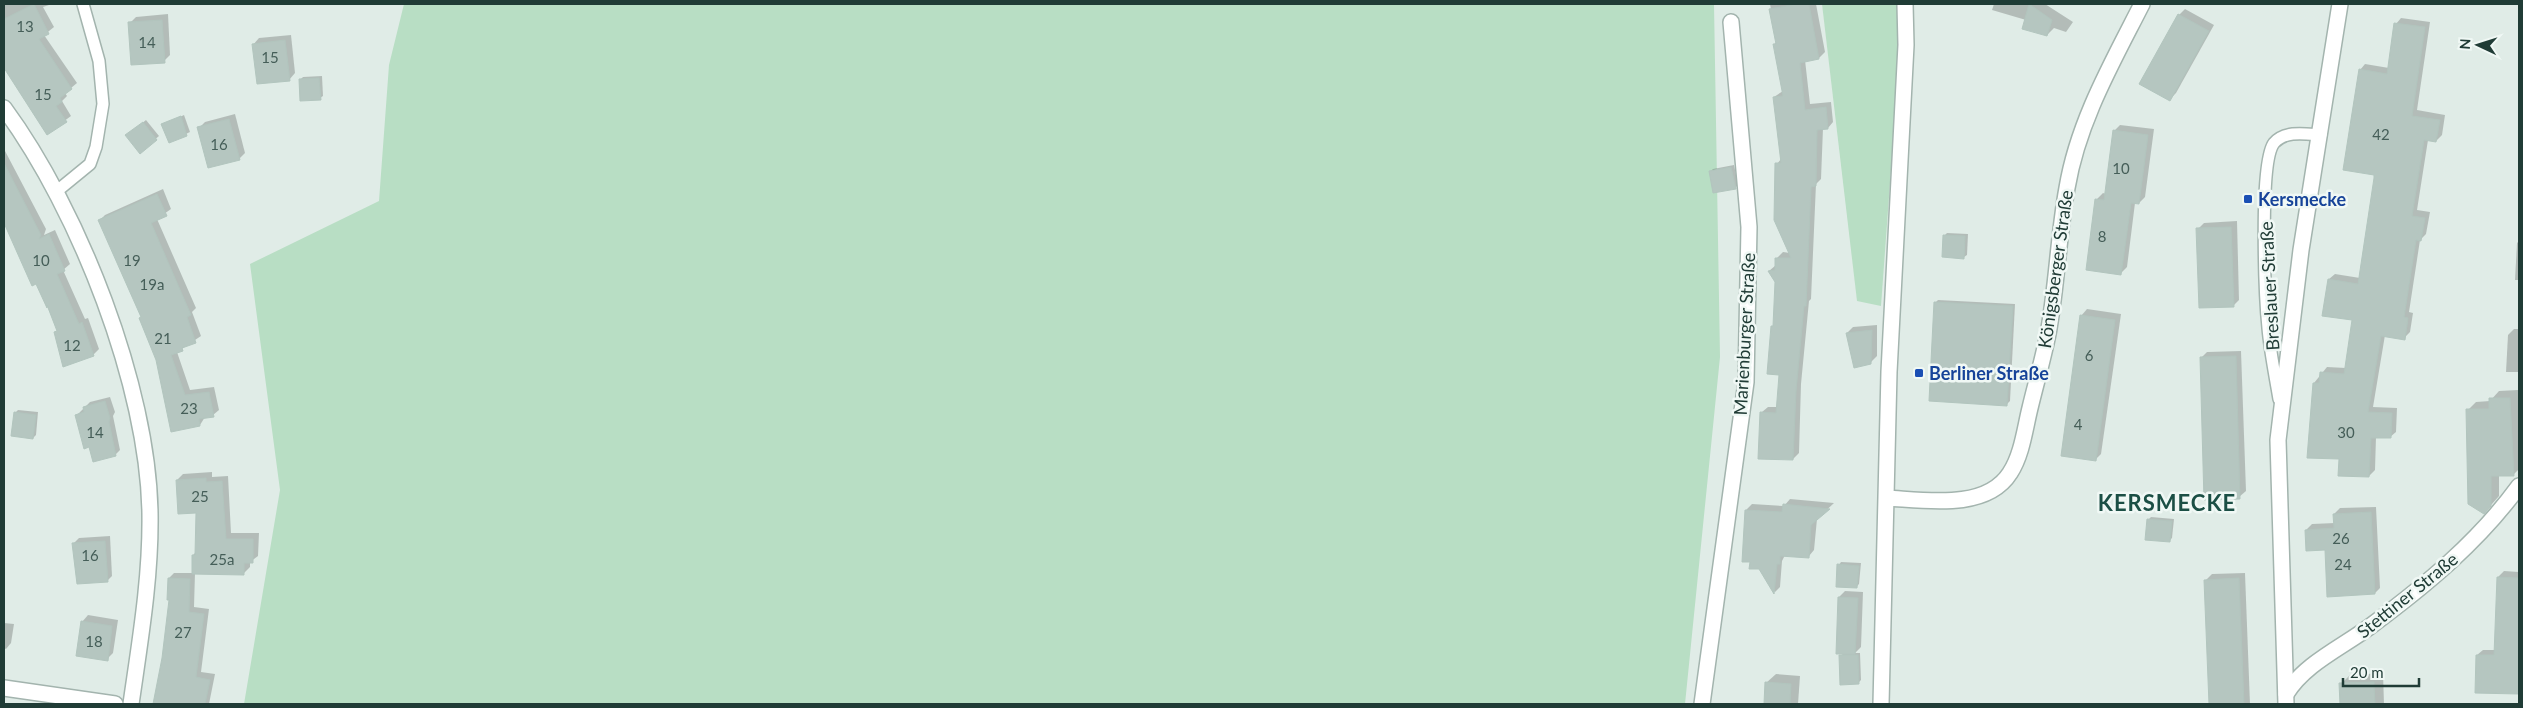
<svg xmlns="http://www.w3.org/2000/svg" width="2523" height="708" font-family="Lato,sans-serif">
<rect width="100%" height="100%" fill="#e0ece7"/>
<!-- green -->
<g fill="#b8dec4">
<polygon points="404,4 1714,4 1720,357 1685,704 244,704 280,490 250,264 379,201 389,65"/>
<polygon points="1822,4 1898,4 1900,47 1881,306 1857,301"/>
</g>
<!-- shadow -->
<g fill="#0003">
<polygon points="4,4 52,4 43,7 54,27 44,35 77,83 65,93 67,96 62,101 71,116 48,133 4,64"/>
<polygon points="1770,4 1816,4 1825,52 1819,58 1805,60 1810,104 1831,102 1833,122 1828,128 1823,128 1821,179 1816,184 1811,299 1809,301 1801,384 1799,453 1793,459 1762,412 1768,407 1778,407 1780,374 1774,325 1776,282 1769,271 1776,265 1777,258 1783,252 1790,253 1777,164 1781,159 1774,97 1783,91 1774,44 1777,42"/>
<polygon points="1994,4 2045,4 2073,22 2066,32 2054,28 2047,35 2026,20 1992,10"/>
<polygon points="2185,9 2214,25 2176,93 2170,99 2179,15"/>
<polygon points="168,14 170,55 164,61 130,23 136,17"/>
<polygon points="2401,18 2430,22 2417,110 2445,115 2442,135 2436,141 2428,140 2417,210 2430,212 2426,234 2420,240 2409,312 2413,313 2410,332 2404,338 2385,335 2373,407 2397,408 2396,432 2390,437 2376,437 2375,470 2369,476 2340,458 2314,383 2327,367 2346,368 2354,319 2329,279 2335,274 2360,278 2376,179 2360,70 2365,64 2389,68 2396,24"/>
<polygon points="291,35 295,73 289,80 253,45 259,38"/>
<polygon points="322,76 323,96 320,98 300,80 303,77"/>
<polygon points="235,114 245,153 239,159 199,128 205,122"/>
<polygon points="184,115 190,132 169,142 163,125"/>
<polygon points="146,120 159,136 140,152 130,133"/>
<polygon points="2120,125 2154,129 2145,197 2139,203 2135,203 2127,267 2121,273 2097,199 2103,193 2106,194 2114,131"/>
<polygon points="4,149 46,229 44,235 55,230 70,264 63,270 85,319 88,318 99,349 93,355 58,330 37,282 4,223"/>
<polygon points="1734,165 1738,185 1735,188 1710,172 1713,169"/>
<polygon points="163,189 171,209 157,219 196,308 192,312 201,336 177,352 190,390 214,387 219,410 213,415 205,417 200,425 157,360 142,317 100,220 105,215"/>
<polygon points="2237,221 2239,300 2233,306 2198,229 2204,223"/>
<polygon points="1947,233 1968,234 1967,255 1964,257 1945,235"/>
<polygon points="2519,241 2519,280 2515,280 2517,243"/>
<polygon points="1938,300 2015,304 2010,401 2007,404 1935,303"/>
<polygon points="2087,309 2121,314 2101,454 2095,460 2081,316"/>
<polygon points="1877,325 1877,356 1870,363 1847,333 1853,327"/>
<polygon points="2514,329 2519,329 2519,372 2506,372 2508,335"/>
<polygon points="2241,351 2246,491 2239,497 2201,358 2207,352"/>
<polygon points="2518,390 2519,469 2513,475 2499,475 2499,496 2484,513 2468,410 2476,402 2490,401 2499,391"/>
<polygon points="110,397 115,412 113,416 120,450 115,455 90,446 77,415 90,402"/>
<polygon points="18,410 38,412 36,435 33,438 15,413"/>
<polygon points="212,472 212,477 228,476 231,533 259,533 258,556 250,562 250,567 244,573 195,573 194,607 209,609 201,672 215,674 209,704 154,704 163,658 170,599 169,578 174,573 193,573 193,555 196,552 197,511 177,480 183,474"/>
<polygon points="1790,499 1834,503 1817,519 1814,550 1809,556 1785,555 1782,561 1780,587 1775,592 1759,568 1751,561 1746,510 1752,504 1784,506"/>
<polygon points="2376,507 2380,588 2375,593 2306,530 2312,524 2335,523 2334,514 2340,508"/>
<polygon points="2151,517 2174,519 2172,538 2169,541 2148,520"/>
<polygon points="110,536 112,576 107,581 74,543 79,538"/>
<polygon points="1841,562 1861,563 1859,584 1856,587 1839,565"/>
<polygon points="2504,571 2519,572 2519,693 2476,691 2477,655 2483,650 2495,650 2498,577"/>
<polygon points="2245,573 2250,704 2210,704 2206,580 2212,574"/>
<polygon points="1845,591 1863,592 1861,647 1855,653 1860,653 1861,680 1858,683 1840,656 1844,653 1839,597"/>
<polygon points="88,615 118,620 113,653 107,659 82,622"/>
<polygon points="4,623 14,624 11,643 6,649 4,648"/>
<polygon points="2383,673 2384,704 2341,704 2341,684 2350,675"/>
<polygon points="1776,674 1800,676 1798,704 1765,704 1766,683"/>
</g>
<!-- building -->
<g fill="#b5c6c0" stroke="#b2c5be">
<polygon points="34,4 49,34 39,39 72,89 60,98 62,102 56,106 67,122 47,135 4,68 4,19"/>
<polygon points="1797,4 1809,4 1819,59 1800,63 1805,110 1826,107 1828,129 1817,130 1816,186 1811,187 1806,306 1804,306 1796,391 1793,460 1758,459 1760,412 1776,413 1779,375 1767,374 1771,326 1773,326 1775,282 1768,271 1775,270 1775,258 1791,258 1774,220 1775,163 1781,163 1773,97 1783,96 1773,44 1776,44 1769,9"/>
<polygon points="2029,4 2052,20 2047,36 2022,29"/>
<polygon points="2178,14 2209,31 2170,101 2139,84"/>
<polygon points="162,20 165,63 131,65 128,22"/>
<polygon points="2394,23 2425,27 2412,116 2440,120 2436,142 2424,140 2412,216 2425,218 2421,241 2416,240 2404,317 2408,318 2405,340 2381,336 2368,412 2392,413 2391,438 2371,438 2369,477 2338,476 2339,459 2307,458 2313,383 2319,383 2320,372 2344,374 2352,320 2322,316 2328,279 2358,284 2374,178 2374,175 2343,170 2359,69 2387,74"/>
<polygon points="285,40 290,81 257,84 252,44"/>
<polygon points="319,78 321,100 300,101 299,79"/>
<polygon points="181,116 187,136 169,143 161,124"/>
<polygon points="229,119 240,160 208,168 197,127"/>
<polygon points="143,122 157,140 140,154 125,135"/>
<polygon points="2113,130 2148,135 2139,204 2131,203 2121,275 2086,270 2095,199 2104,200"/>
<polygon points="4,163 41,235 39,239 49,234 65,271 57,274 79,324 82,322 94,356 63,367 54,332 57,331 47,305 47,308 36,284 32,286 4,223"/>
<polygon points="1731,167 1736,189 1713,193 1709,171"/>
<polygon points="157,194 167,216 151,223 191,315 187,317 196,343 182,348 183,351 171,355 185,395 209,392 214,417 199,419 200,426 171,432 156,360 139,318 141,317 98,220"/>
<polygon points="2231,227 2234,307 2199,308 2196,228"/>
<polygon points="1943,235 1965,236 1964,259 1942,257"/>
<polygon points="1934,302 2013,306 2007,406 1929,401"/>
<polygon points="2080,315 2115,320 2096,461 2061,456"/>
<polygon points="1872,330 1871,364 1854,368 1846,333"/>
<polygon points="2236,356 2240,499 2204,500 2200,357"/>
<polygon points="2489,398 2510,398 2514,476 2491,476 2491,506 2484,514 2468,504 2466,409 2489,409"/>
<polygon points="105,401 110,418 109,422 116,456 93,462 89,447 84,449 75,415 84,412 83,407"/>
<polygon points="14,412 36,415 33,439 11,436"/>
<polygon points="206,478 206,482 222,481 226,539 253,539 253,563 244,563 244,575 192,574 192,555 195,555 196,513 178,514 176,480"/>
<polygon points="1783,504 1830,509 1811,525 1809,558 1780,556 1780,564 1777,564 1774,594 1759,569 1749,569 1750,562 1742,562 1745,510 1782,512"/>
<polygon points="2371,512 2375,594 2327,597 2325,550 2306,551 2305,530 2334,528 2333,514"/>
<polygon points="2147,519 2172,521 2170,542 2145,540"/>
<polygon points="105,541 108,582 77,584 72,543"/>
<polygon points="1837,564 1859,566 1857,588 1836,587"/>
<polygon points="2497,577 2519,578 2519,694 2475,693 2476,655 2494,655"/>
<polygon points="168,578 190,579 189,612 204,614 196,677 210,680 205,704 153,704 162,658 169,600 167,600"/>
<polygon points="2239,578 2244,704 2209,704 2204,580"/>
<polygon points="1838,597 1858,598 1855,654 1836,654"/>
<polygon points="81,621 112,626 108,661 76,656"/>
<polygon points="1839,655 1858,655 1859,684 1840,685"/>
<polygon points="1765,682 1791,684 1790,704 1764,704"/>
<polygon points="2374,682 2375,704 2340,704 2339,683"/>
</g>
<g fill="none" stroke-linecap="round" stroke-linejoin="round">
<defs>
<g id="lane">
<polyline points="57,191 90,164 96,147 103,104 99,61 83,4"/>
<path d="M2279 399C2275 375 2270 351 2268 328 2265 298 2259 162 2274 143 2285 130 2306 134 2321 135"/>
</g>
<g id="street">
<path d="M4 108C79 210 148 386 150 513 151 577 140 641 131 704"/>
<path d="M1887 498C1924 500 1986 511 2010 473 2022 455 2025 428 2030 408 2036 383 2043 359 2048 334 2057 286 2058 237 2067 188 2078 122 2112 63 2142 4"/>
<polyline points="4,688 115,704"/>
<path d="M2286 694C2305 663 2343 647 2372 625 2426 585 2479 541 2519 486"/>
<polyline points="1702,704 1746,382 1749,227 1731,22"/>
<polyline points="1881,704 1889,372 1906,45 1905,4"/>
<polyline points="2286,704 2278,440 2301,250 2340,4"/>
</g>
</defs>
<!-- lane casing -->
<use href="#lane" stroke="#a3b4ae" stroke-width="14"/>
<!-- street casing -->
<use href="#street" stroke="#a3b4ae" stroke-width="18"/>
<!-- lane -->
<use href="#lane" stroke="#fff" stroke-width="11"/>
<!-- street -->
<use href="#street" stroke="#fff" stroke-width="15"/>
</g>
<!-- markers -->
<g fill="#1a4fb4" stroke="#f0f8f5" stroke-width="2">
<rect x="2243" y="194" width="10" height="10" rx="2.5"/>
<rect x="1914" y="368" width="10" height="10" rx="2.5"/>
</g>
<g text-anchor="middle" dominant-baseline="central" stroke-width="5" stroke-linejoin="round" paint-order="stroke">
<!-- number labels -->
<g font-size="15" fill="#455e58">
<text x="25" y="26">13</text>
<text x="147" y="42">14</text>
<text x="270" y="57">15</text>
<text x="43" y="94">15</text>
<text x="2381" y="134">42</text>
<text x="219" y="144">16</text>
<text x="2121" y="168">10</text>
<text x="2102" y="236">8</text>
<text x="41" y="260">10</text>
<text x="132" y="260">19</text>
<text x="152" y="284">19a</text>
<text x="163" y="338">21</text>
<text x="72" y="345">12</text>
<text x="2089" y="355">6</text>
<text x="189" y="408">23</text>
<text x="2078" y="424">4</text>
<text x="95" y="432">14</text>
<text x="2346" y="432">30</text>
<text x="200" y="496">25</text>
<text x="2341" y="538">26</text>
<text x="90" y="555">16</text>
<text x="222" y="559">25a</text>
<text x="2343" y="564">24</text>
<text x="183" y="632">27</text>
<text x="94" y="641">18</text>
</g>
<!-- transit labels -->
<g font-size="18" font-weight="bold" fill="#164399" stroke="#f0f8f5" text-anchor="start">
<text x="2258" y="199">Kersmecke</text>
<text x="1929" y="373">Berliner Straße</text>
</g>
<!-- street labels -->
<g font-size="18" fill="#203c36" stroke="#f0f8f5">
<text transform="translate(2055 269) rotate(-82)">Königsberger Straße</text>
<text transform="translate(2269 286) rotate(-93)">Breslauer Straße</text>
<text transform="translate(1744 334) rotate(-87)">Marienburger Straße</text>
<text transform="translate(2407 595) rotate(-39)">Stettiner Straße</text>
</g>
<!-- district labels -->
<g font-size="22" font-weight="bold" letter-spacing="1" fill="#1b4f45" stroke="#f0f8f5">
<text x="2167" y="502">KERSMECKE</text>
</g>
</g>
<!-- border -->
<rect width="2523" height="708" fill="none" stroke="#203c36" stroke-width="10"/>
<!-- north arrow -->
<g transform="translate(2478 45) rotate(274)" stroke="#f0f8f5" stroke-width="4" paint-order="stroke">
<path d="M0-4L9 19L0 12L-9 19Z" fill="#203c36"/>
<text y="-8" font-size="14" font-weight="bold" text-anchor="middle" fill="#203c36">N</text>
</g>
<!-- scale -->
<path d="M2343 678v8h76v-8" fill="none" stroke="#203c36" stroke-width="2.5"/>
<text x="2350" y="678" font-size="15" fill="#203c36" stroke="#f0f8f5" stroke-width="4" paint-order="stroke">20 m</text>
</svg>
